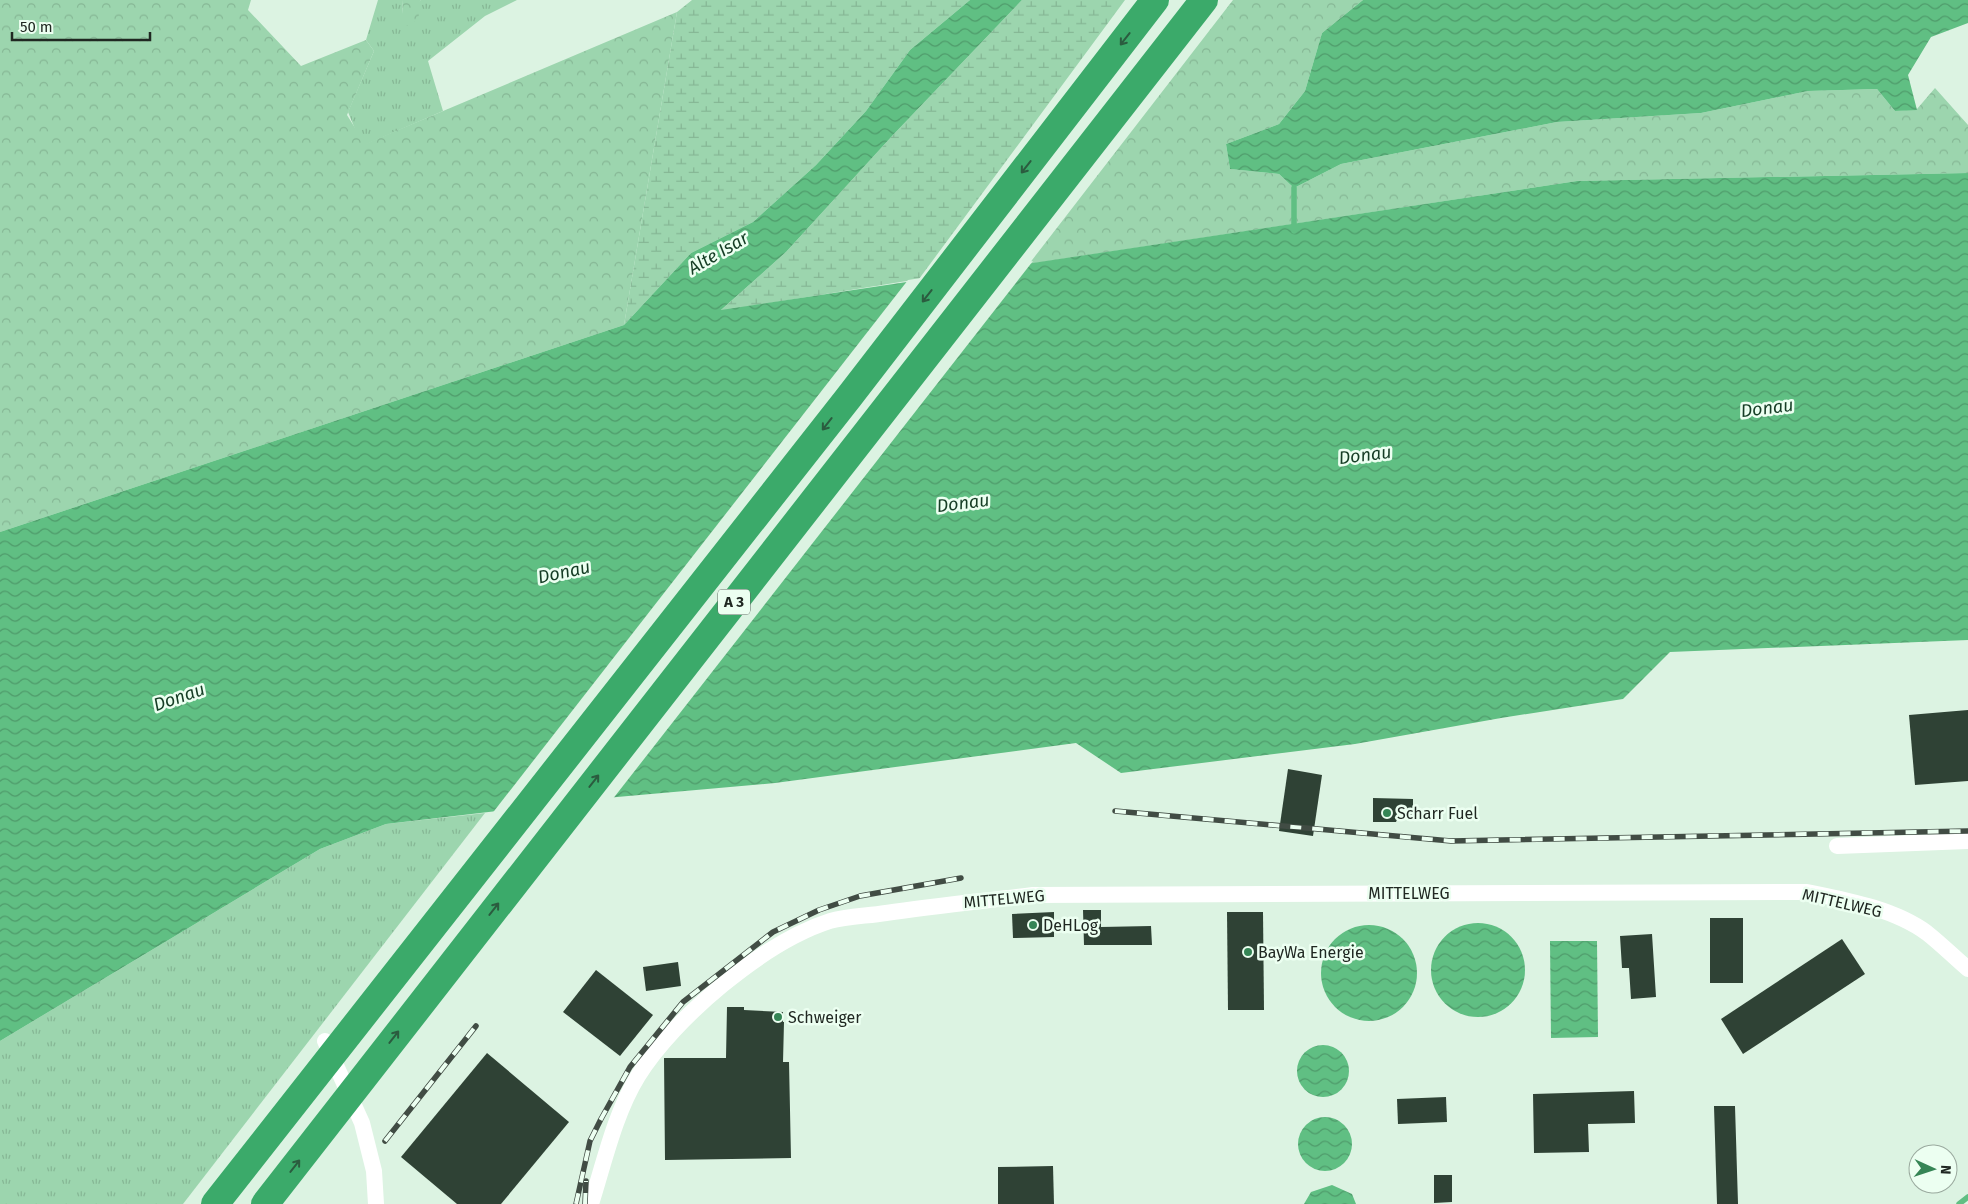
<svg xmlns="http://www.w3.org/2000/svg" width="1968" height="1204" font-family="'Fira Sans',sans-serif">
<defs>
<pattern id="grass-tufts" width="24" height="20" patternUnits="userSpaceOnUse" patternTransform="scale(1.25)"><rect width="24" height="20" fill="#9cd5ae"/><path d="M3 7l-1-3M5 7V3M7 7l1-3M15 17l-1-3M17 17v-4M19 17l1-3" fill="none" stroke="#86b795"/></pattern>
<pattern id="forest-crowns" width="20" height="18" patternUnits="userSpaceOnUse" patternTransform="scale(1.25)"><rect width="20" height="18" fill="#9cd5ae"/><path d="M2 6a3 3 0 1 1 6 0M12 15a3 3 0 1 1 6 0" fill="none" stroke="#86b795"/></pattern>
<pattern id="wetland-marsh" width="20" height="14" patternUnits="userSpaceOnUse" patternTransform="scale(1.25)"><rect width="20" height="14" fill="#9cd5ae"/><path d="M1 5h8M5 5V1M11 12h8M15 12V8" fill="none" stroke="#86b795"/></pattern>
<pattern id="water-waves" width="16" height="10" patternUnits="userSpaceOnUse" patternTransform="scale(1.25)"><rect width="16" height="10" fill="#60bf83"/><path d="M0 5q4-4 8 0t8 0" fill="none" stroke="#4f9b6b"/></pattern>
</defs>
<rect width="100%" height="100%" fill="#dcf3e2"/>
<!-- grass -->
<g fill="url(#grass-tufts)">
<polygon points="378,0 403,0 402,14 421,0 517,0 485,16 428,61 443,111 362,146 348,112 374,51 366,40"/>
<polygon points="485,813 183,1204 0,1204 0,1041 320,849 386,824"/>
</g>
<!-- forest -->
<g fill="url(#forest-crowns)">
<polygon points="0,0 251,0 248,10 301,66 366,40 374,51 347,115 365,144 677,12 624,325 0,532"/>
<polygon points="403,0 421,0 418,4 419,19 407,26 402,14"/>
<polygon points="1233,0 1363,0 1322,33 1305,91 1279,124 1226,144 1230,169 1279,174 1294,188 1341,164 1557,122 1701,113 1808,91 1877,89 1895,111 1917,109 1935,88 1968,125 1968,173 1577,181 1029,264"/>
</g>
<!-- wetland -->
<g fill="url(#wetland-marsh)">
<polygon points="692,0 970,0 910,50 866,111 816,165 753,222 691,253 624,325 677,12"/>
<polygon points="1022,0 1125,0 919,279 720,311 786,252 893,135"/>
</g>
<!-- water -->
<g fill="url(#water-waves)">
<polygon points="970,0 1022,0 893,135 786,252 721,310 1577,181 1968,173 1968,640 1670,652 1623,699 1501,718 1355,744 1121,773 1076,743 775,783 617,797 386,824 320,849 0,1041 0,532 624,325 691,253 753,222 816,165 866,111 910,50"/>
<polygon points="1363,0 1968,0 1968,23 1931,37 1908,75 1917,110 1895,111 1877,89 1808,91 1701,113 1557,122 1341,164 1294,188 1279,174 1230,169 1226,144 1279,124 1305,91 1322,33"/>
<circle cx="1478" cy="970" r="47"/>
<circle cx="1369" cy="973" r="48"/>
<polygon points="1550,941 1597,941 1598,1037 1551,1038"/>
<circle cx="1323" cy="1071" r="26"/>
<circle cx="1325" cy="1144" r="27"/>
<polygon points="1332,1185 1352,1194 1356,1204 1304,1204 1311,1192"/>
</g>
<!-- pier -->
<polygon fill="#dcf3e2" points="1033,261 612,800 491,815 908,280"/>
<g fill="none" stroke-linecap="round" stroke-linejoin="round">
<!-- stream -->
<g stroke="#60bf83" stroke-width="5.5">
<polyline points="1294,231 1294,188"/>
<polyline points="1959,1204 1968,1197"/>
</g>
</g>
<!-- building -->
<g fill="#2f4235">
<polygon points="1968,710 1968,781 1915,785 1909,715"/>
<polygon points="1288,769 1322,775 1313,836 1279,831"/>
<polygon points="1373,798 1413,799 1413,817 1398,817 1396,822 1373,822"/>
<polygon points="1083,910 1101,910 1101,927 1151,926 1152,945 1084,945"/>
<polygon points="1054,912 1054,937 1013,938 1012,914"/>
<polygon points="1227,912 1263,912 1264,1010 1228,1010"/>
<rect x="1710" y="918" width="33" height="65"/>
<polygon points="1652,934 1656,997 1631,999 1629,968 1622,968 1620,936"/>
<polygon points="1842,939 1865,974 1743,1054 1721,1019"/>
<polygon points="678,962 681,986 646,991 643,967"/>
<polygon points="596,970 653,1015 620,1056 563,1012"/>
<polygon points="727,1007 744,1007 744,1010 783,1012 783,1022 784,1022 783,1062 789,1062 791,1158 665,1160 664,1058 726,1058"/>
<polygon points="487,1053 569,1122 501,1204 457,1204 401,1157"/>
<polygon points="1634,1091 1635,1123 1588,1124 1589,1152 1534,1153 1533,1094"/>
<polygon points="1446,1097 1447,1122 1398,1124 1397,1099"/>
<polygon points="1714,1106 1735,1106 1738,1204 1717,1204"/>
<polygon points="1053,1166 1054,1204 998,1204 998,1167"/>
<polygon points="1434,1175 1452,1175 1452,1202 1434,1203"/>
</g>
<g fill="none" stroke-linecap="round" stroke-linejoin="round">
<!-- street -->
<g stroke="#fff" stroke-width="16">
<polyline points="1837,846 1968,841"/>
<polyline points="325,1041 362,1123 374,1171 376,1204"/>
<path d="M591 1204C604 1163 615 1113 638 1076 674 1018 764 942 830 921 847 916 868 916 886 913 935 906 984 901 1033 895L1807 892C1846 900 1895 909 1927 933 1941 944 1954 957 1968 969"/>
</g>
<!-- highway -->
<g stroke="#3baa6a" stroke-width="28">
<polyline points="215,1204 849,397 1155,0"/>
<polyline points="265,1204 1204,0"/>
</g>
<defs>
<g id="rail">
<polyline points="1115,811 1451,841 1968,831"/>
<polyline points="385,1141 476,1026"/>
<polyline points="576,1204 590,1141 601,1119 630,1067 683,1002 773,932 819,910 860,896 961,878"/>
<polyline points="585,1204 586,1181"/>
</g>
</defs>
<!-- rail casing -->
<use href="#rail" stroke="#414c44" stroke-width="5.5"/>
<!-- rail -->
<use href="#rail" stroke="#ecfff1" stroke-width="4" stroke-dasharray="11" stroke-linecap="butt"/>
</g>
<!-- one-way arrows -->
<defs><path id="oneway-shaft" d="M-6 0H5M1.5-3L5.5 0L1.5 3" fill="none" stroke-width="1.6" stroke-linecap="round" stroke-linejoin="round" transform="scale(1.25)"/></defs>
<g stroke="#2b5c3f">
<use href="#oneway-shaft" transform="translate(1125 39) rotate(128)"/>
<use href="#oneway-shaft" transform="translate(1026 167) rotate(128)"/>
<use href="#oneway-shaft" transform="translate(927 296) rotate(128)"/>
<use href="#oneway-shaft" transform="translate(827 424) rotate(128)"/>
<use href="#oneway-shaft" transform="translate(594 781) rotate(-52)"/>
<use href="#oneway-shaft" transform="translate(494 909) rotate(-52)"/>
<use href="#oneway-shaft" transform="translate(394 1037) rotate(-52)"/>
<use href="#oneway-shaft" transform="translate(295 1166) rotate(-52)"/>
</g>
<!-- markers -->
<g fill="#358555" stroke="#ecfff1" stroke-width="2">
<circle cx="1387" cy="813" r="5"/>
<circle cx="1033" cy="925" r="5"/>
<circle cx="1248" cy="952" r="5"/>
<circle cx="778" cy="1017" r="5"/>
</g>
<g text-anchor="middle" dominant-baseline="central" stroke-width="5" stroke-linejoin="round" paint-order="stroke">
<!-- shield labels -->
<rect fill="#ecfff1" stroke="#5d6860" stroke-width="1" x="718" y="589.5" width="32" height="25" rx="4"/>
<g font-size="15" font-weight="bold" fill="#202822">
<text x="734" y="602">A 3</text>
</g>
<!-- poi labels -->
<g font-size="16" fill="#202822" stroke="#ecfff1" text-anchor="start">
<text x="1397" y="813">Scharr Fuel</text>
<text x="1043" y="925">DeHLog</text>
<text x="1258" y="952">BayWa Energie</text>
<text x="788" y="1017">Schweiger</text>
</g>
<!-- street labels -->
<g font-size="16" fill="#202822" stroke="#ecfff1">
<text x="1409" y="893">MITTELWEG</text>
<text transform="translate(1004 899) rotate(-5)">MITTELWEG</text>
<text transform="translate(1842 903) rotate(13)">MITTELWEG</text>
</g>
<!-- water labels -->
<g font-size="18" font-style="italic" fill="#153d25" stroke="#ecfff1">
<text transform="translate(718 253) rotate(-30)">Alte Isar</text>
<text transform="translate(1767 408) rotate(-7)">Donau</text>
<text transform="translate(1365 455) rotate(-7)">Donau</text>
<text transform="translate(963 503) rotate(-7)">Donau</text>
<text transform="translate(564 572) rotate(-12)">Donau</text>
<text transform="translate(179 697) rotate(-19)">Donau</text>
</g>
</g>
<!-- north arrow -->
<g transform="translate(1933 1169) rotate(93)"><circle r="24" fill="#ecfff1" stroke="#9aa99e"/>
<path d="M0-4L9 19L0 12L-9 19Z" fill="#358555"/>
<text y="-8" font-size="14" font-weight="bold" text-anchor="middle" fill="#202822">N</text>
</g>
<!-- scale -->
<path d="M12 32v8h138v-8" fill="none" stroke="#202822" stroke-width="2.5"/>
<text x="20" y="32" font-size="15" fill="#202822" stroke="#ecfff1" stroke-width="4" paint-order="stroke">50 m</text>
</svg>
